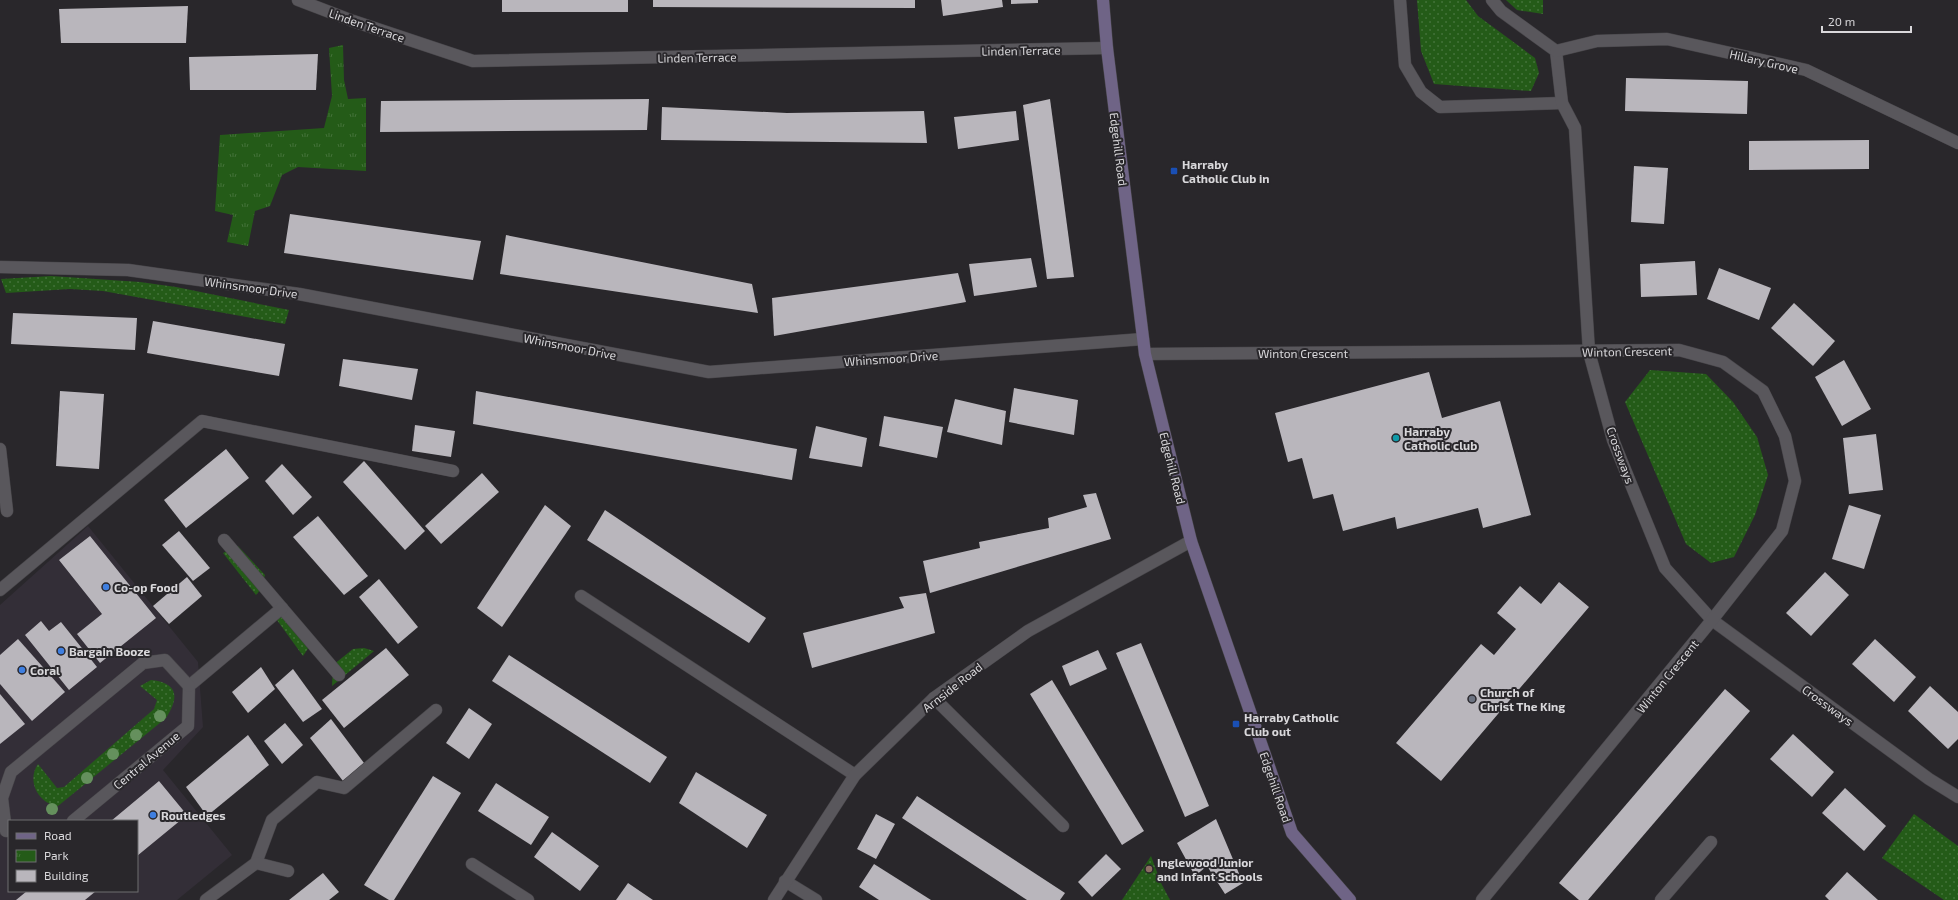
<svg xmlns="http://www.w3.org/2000/svg" width="1958" height="900" font-family="'Exo 2',sans-serif">
<defs>
<pattern id="grass-dots" width="8" height="8" patternUnits="userSpaceOnUse"><rect width="8" height="8" fill="#245b18"/><path d="M2 2h.1M6 6h.1" fill="none" stroke="#437239" stroke-width="1.8" stroke-linecap="round"/></pattern>
<pattern id="park-tufts" width="24" height="20" patternUnits="userSpaceOnUse"><rect width="24" height="20" fill="#245b18"/><path d="M3 7l-1-3M5 7V3M7 7l1-3M15 17l-1-3M17 17v-4M19 17l1-3" fill="none" stroke="#437239"/></pattern>
</defs>
<rect width="100%" height="100%" fill="#29272b"/>
<!-- built -->
<path fill="#332e37" fill-rule="evenodd" d="M88 526 198 662 203 727 163 770 232 855 177 900H0V605ZM9 821H137V891H9Z"/>
<!-- grass -->
<g fill="url(#grass-dots)">
<polygon points="1417,0 1466,0 1478,16 1535,58 1539,73 1531,91 1434,84 1421,51"/>
<polygon points="1506,0 1543,0 1543,14 1517,10"/>
<polygon points="51,276 140,282 176,287 289,310 285,324 103,291 70,289 6,293 1,279"/>
<polygon points="1650,370 1706,374 1733,402 1757,437 1768,475 1755,515 1734,557 1711,563 1686,544 1625,402"/>
<polygon points="238,546 265,575 261,589 256,595 223,553"/>
<polygon points="283,613 309,647 303,656 274,616"/>
<polygon points="364,648 374,651 332,686 333,665 353,649"/>
<path d="M151 680C179 683 179 698 166 718L58 806C39 804 26 781 38 764L57 788 64 787 154 709 157 700 140 686Z"/>
<polygon points="1914,814 1958,846 1958,900 1944,900 1882,858"/>
<polygon points="1151,856 1161,883 1170,900 1122,900"/>
</g>
<!-- park -->
<polygon fill="url(#park-tufts)" points="343,45 344,80 348,99 366,98 366,171 298,167 282,175 270,206 255,211 248,246 227,242 233,215 215,211 220,135 324,128 332,96 329,48"/>
<!-- building -->
<g fill="#b9b6bc">
<rect x="502" y="0" width="126" height="12"/>
<polygon points="653,0 915,0 915,8 653,7"/>
<polygon points="941,0 1002,0 1003,7 943,16"/>
<polygon points="1011,0 1038,0 1038,3 1011,4"/>
<polygon points="188,6 186,43 61,43 59,9"/>
<polygon points="318,54 316,90 190,90 189,57"/>
<polygon points="1626,78 1748,81 1747,114 1625,111"/>
<polygon points="649,99 647,130 380,132 381,101"/>
<polygon points="1050,99 1074,277 1047,279 1023,105"/>
<polygon points="662,107 787,113 924,111 927,143 661,140"/>
<polygon points="1016,111 1019,140 958,149 954,117"/>
<polygon points="1869,140 1869,169 1749,170 1749,141"/>
<polygon points="1634,166 1668,168 1664,224 1631,222"/>
<polygon points="290,214 481,241 473,280 284,253"/>
<polygon points="506,235 752,284 758,313 500,274"/>
<polygon points="1031,258 1037,287 974,296 969,264"/>
<polygon points="1695,261 1697,295 1641,297 1640,264"/>
<polygon points="1719,268 1771,288 1759,320 1707,299"/>
<polygon points="958,273 966,302 774,336 772,298"/>
<polygon points="1794,303 1835,341 1813,366 1771,328"/>
<polygon points="13,313 137,318 135,350 11,344"/>
<polygon points="153,321 285,344 279,376 147,353"/>
<polygon points="343,359 418,369 412,400 339,386"/>
<polygon points="1844,360 1871,409 1842,426 1815,377"/>
<polygon points="1429,372 1442,418 1500,401 1531,515 1483,528 1478,508 1397,529 1395,517 1343,531 1333,494 1313,499 1302,458 1288,462 1275,413"/>
<polygon points="1014,388 1078,400 1074,435 1009,422"/>
<polygon points="60,391 104,394 99,469 56,466"/>
<polygon points="476,391 797,449 792,480 473,424"/>
<polygon points="955,399 1006,411 1002,445 947,432"/>
<polygon points="884,416 943,427 937,458 879,446"/>
<polygon points="415,425 455,431 451,457 412,451"/>
<polygon points="816,426 867,438 862,467 809,458"/>
<polygon points="1876,434 1883,490 1849,494 1843,438"/>
<polygon points="226,449 249,478 186,528 164,500"/>
<polygon points="364,461 425,531 405,550 343,482"/>
<polygon points="282,464 312,497 293,515 265,481"/>
<polygon points="482,473 499,492 441,544 425,526"/>
<polygon points="1096,493 1111,539 930,593 923,561 980,548 979,542 1049,528 1048,518 1087,507 1083,495"/>
<polygon points="545,505 571,526 502,627 477,608"/>
<polygon points="1849,505 1881,515 1864,569 1832,559"/>
<polygon points="605,510 766,618 749,643 587,540"/>
<polygon points="318,516 368,576 344,595 293,537"/>
<polygon points="179,531 210,568 193,581 162,545"/>
<polygon points="90,536 156,618 100,663 77,634 102,614 59,560"/>
<polygon points="1825,572 1849,595 1811,636 1786,613"/>
<polygon points="187,577 202,596 169,624 153,606"/>
<polygon points="379,579 418,627 398,644 359,597"/>
<polygon points="1559,582 1589,607 1441,781 1396,743 1481,644 1494,655 1516,629 1497,613 1520,586 1541,604"/>
<polygon points="926,593 935,633 812,668 803,633 904,608 899,597"/>
<polygon points="41,621 49,631 61,622 97,667 69,690 25,635"/>
<polygon points="18,639 65,692 32,721 0,684 0,655"/>
<polygon points="1875,639 1916,677 1894,702 1852,664"/>
<polygon points="1141,643 1209,806 1185,817 1116,653"/>
<polygon points="386,648 409,675 344,728 322,700"/>
<polygon points="1098,650 1107,669 1070,686 1062,666"/>
<polygon points="509,655 667,757 650,783 492,681"/>
<polygon points="261,667 275,689 248,713 232,692"/>
<polygon points="293,669 322,709 303,722 275,685"/>
<polygon points="1052,680 1144,831 1122,845 1030,694"/>
<polygon points="1930,686 1958,712 1958,739 1948,749 1908,711"/>
<polygon points="1725,689 1750,711 1588,900 1579,900 1559,883"/>
<polygon points="0,694 25,724 0,744"/>
<polygon points="469,708 492,724 469,759 446,743"/>
<polygon points="331,719 364,763 343,781 310,738"/>
<polygon points="285,723 303,745 282,764 264,741"/>
<polygon points="1793,734 1834,772 1812,797 1770,759"/>
<polygon points="248,735 269,765 207,816 186,787"/>
<polygon points="696,772 767,815 747,848 679,803"/>
<polygon points="433,776 461,793 394,900 389,900 364,885"/>
<polygon points="159,781 187,815 137,856 137,821 111,821"/>
<polygon points="496,783 549,817 531,845 478,811"/>
<polygon points="1845,788 1886,826 1864,851 1822,813"/>
<polygon points="917,796 1065,893 1060,900 1027,900 902,818"/>
<polygon points="876,814 895,824 876,859 857,849"/>
<polygon points="1216,819 1243,883 1225,894 1207,866 1195,876 1177,843"/>
<polygon points="552,832 599,866 580,891 534,857"/>
<polygon points="1106,854 1121,869 1092,897 1078,882"/>
<polygon points="874,864 931,900 879,900 859,887"/>
<polygon points="1847,872 1878,900 1829,900 1825,896"/>
<polygon points="323,873 339,892 329,900 289,900"/>
<polygon points="628,883 653,900 616,900"/>
<polygon points="27,891 96,891 85,900 16,900"/>
</g>
<g fill="none" stroke-linecap="round" stroke-linejoin="round">
<defs>
<g id="lane">
<polyline points="0,590 202,421 453,471"/>
<polyline points="256,863 272,820 317,782 344,788 436,710"/>
<polyline points="206,900 256,863 288,871"/>
<polyline points="1661,900 1711,842"/>
</g>
<g id="street">
<polyline points="298,0 353,21 473,61 1107,48"/>
<polyline points="1400,0 1405,65 1421,92 1440,107 1562,103"/>
<polyline points="1492,0 1501,11 1556,51 1562,103 1575,128 1589,352 1613,440 1665,568 1712,620 1929,779 1958,797"/>
<polyline points="1556,51 1597,41 1667,39 1806,70 1958,143"/>
<polyline points="0,267 128,270 299,294 709,372 1143,339"/>
<polyline points="1145,354 1679,350 1723,362 1763,391 1785,436 1795,481 1782,531 1712,620 1482,900"/>
<polyline points="0,449 7,511"/>
<polyline points="224,540 339,675"/>
<polyline points="581,596 855,775"/>
<polyline points="934,698 1063,826"/>
<polyline points="73,821 188,726 189,686 282,608"/>
<polyline points="6,831 2,798 11,772 143,663 165,660 189,686"/>
<polyline points="472,864 528,900"/>
<polyline points="785,881 816,900"/>
<polyline points="774,900 855,775 934,698 1028,631 1191,541"/>
</g>
<polyline id="secondary" points="1103,0 1107,48 1145,354 1191,541 1292,833 1350,900"/>
</defs>
<!-- lane casing -->
<use href="#lane" stroke="#464448" stroke-width="13"/>
<!-- street casing -->
<use href="#street" stroke="#464448" stroke-width="13"/>
<!-- secondary casing -->
<use href="#secondary" stroke="#464448" stroke-width="13"/>
<!-- lane -->
<use href="#lane" stroke="#59575c" stroke-width="12"/>
<!-- street -->
<use href="#street" stroke="#59575c" stroke-width="12"/>
<!-- secondary -->
<use href="#secondary" stroke="#6f6486" stroke-width="12"/>
</g>
<!-- trees -->
<g fill="#65905d">
<circle cx="160" cy="716" r="6"/>
<circle cx="136" cy="735" r="6"/>
<circle cx="113" cy="754" r="6"/>
<circle cx="87" cy="778" r="6"/>
<circle cx="52" cy="809" r="6"/>
</g>
<!-- markers -->
<g fill="#1a4fb4" stroke="#29272b" stroke-width="1.5">
<rect x="1170" y="167" width="8" height="8" rx="2"/>
<rect x="1232" y="720" width="8" height="8" rx="2"/>
</g>
<circle fill="#0f9aa8" stroke="#29272b" stroke-width="1.5" cx="1396" cy="438" r="4"/>
<g fill="#3f7fe0" stroke="#29272b" stroke-width="1.5">
<circle cx="106" cy="587" r="4"/>
<circle cx="61" cy="651" r="4"/>
<circle cx="22" cy="670" r="4"/>
<circle cx="153" cy="815" r="4"/>
</g>
<circle fill="#6b7280" stroke="#29272b" stroke-width="1.5" cx="1472" cy="699" r="4"/>
<circle fill="#8d6e63" stroke="#29272b" stroke-width="1.5" cx="1149" cy="869" r="4"/>
<g text-anchor="middle" dominant-baseline="central" stroke-width="4" stroke-linejoin="round" paint-order="stroke">
<!-- street labels -->
<g font-size="12" fill="#d9d8db" stroke="#29272b">
<text transform="translate(367 25) rotate(19)">Linden Terrace</text>
<text transform="translate(1021 50) rotate(-1)">Linden Terrace</text>
<text transform="translate(697 57) rotate(-1)">Linden Terrace</text>
<text transform="translate(1764 61) rotate(13)">Hillary Grove</text>
<text transform="translate(1119 149) rotate(83)">Edgehill Road</text>
<text transform="translate(251 287) rotate(8)">Whinsmoor Drive</text>
<text transform="translate(570 346) rotate(11)">Whinsmoor Drive</text>
<text transform="translate(1627 351) rotate(-1)">Winton Crescent</text>
<text x="1303" y="353">Winton Crescent</text>
<text transform="translate(891 358) rotate(-4)">Whinsmoor Drive</text>
<text transform="translate(1621 455) rotate(70)">Crossways</text>
<text transform="translate(1173 468) rotate(76)">Edgehill Road</text>
<text transform="translate(1667 676) rotate(-51)">Winton Crescent</text>
<text transform="translate(952 687) rotate(-38)">Arnside Road</text>
<text transform="translate(1828 705) rotate(36)">Crossways</text>
<text transform="translate(146 760) rotate(-40)">Central Avenue</text>
<text transform="translate(1276 787) rotate(71)">Edgehill Road</text>
</g>
<!-- poi labels -->
<g font-size="12" font-weight="bold" fill="#d9d8db" stroke="#29272b" text-anchor="start">
<text x="1182" y="164">Harraby<tspan x="1182" dy="14">Catholic Club in</tspan></text>
<text x="1404" y="431">Harraby<tspan x="1404" dy="14">Catholic club</tspan></text>
<text x="114" y="587">Co-op Food</text>
<text x="69" y="651">Bargain Booze</text>
<text x="30" y="670">Coral</text>
<text x="1480" y="692">Church of<tspan x="1480" dy="14">Christ The King</tspan></text>
<text x="1244" y="717">Harraby Catholic<tspan x="1244" dy="14">Club out</tspan></text>
<text x="161" y="815">Routledges</text>
<text x="1157" y="862">Inglewood Junior<tspan x="1157" dy="14">and Infant Schools</tspan></text>
</g>
</g>
<!-- legend -->
<rect x="8" y="820" width="130" height="72" fill="#29272b" stroke="#6f6e71"/>
<rect x="16" y="833" width="20" height="6" fill="#6f6486" stroke="#6f6e71"/>
<text x="44" y="840" font-size="12" fill="#d9d8db">Road</text>
<rect x="16" y="850" width="20" height="12" fill="url(#park-tufts)" stroke="#6f6e71"/>
<text x="44" y="860" font-size="12" fill="#d9d8db">Park</text>
<rect x="16" y="870" width="20" height="12" fill="#b9b6bc" stroke="#6f6e71"/>
<text x="44" y="880" font-size="12" fill="#d9d8db">Building</text>
<!-- scale -->
<path d="M1822 26v6h89v-6" fill="none" stroke="#d9d8db" stroke-width="2"/>
<text x="1828" y="26" font-size="12" fill="#d9d8db" stroke="#29272b" stroke-width="3" paint-order="stroke">20 m</text>
</svg>
